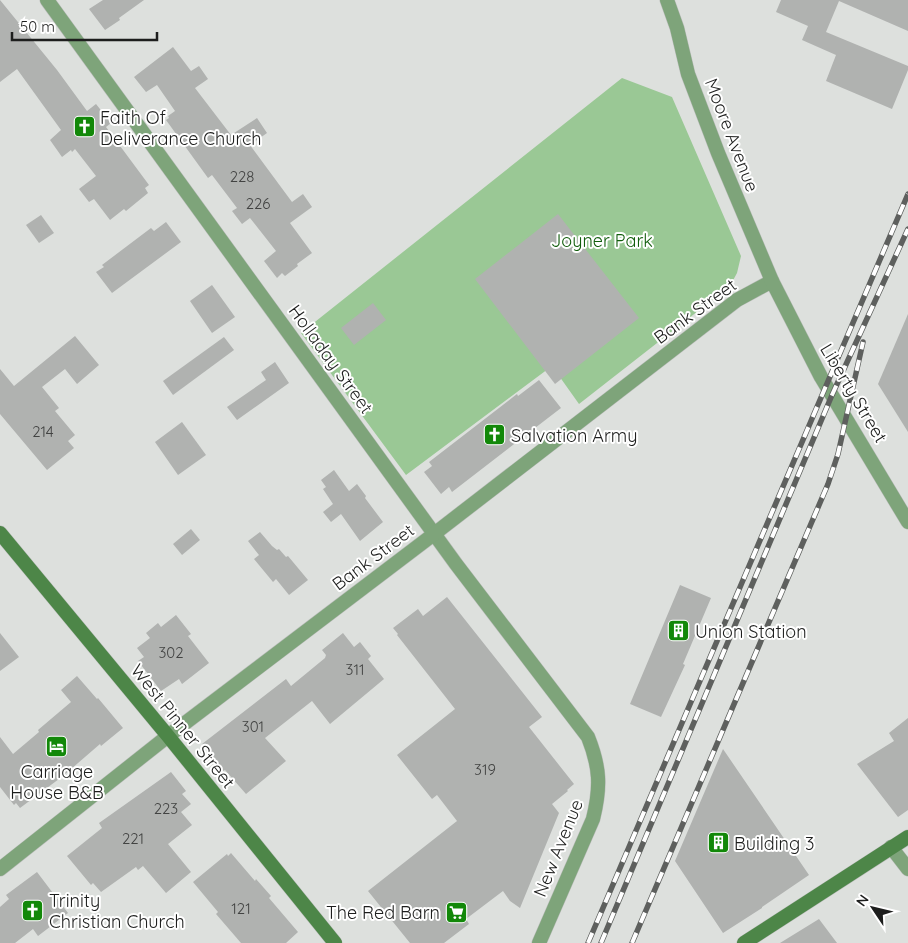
<svg xmlns="http://www.w3.org/2000/svg" width="908" height="943" font-family="Quicksand,sans-serif">
<rect width="100%" height="100%" fill="#dde0dd"/>
<!-- green -->
<polygon fill="#9ac895" points="622,78 672,97 741,256 737,273 730,286 579,404 552,366 406,475 301,333"/>
<!-- building -->
<g fill="#b0b2b0">
<polygon points="0,0 57,70 87,111 96,104 111,123 106,127 149,185 145,188 148,193 126,211 124,209 110,220 94,199 89,202 79,189 96,176 75,149 72,152 71,150 62,157 50,140 61,130 17,69 0,82"/>
<polygon points="103,0 144,0 119,18 120,20 105,30 89,9"/>
<polygon points="781,0 908,0 908,31 839,1 826,32 908,66 908,70 892,109 826,81 836,55 802,40 808,26 776,12"/>
<polygon points="173,47 191,71 199,66 208,79 195,88 231,135 257,118 267,133 250,145 292,202 303,194 312,207 290,223 312,253 297,264 298,266 285,276 282,273 277,278 264,261 276,251 250,218 242,224 232,211 237,208 212,175 208,178 166,120 169,118 168,116 175,111 157,85 146,92 134,77"/>
<polygon points="558,214 639,318 555,384 475,279"/>
<polygon points="41,215 54,233 39,243 26,225"/>
<polygon points="166,222 181,242 112,293 96,272 104,267 102,265 151,228 154,231"/>
<polygon points="212,285 235,317 212,333 190,301"/>
<polygon points="373,303 386,320 354,345 341,328"/>
<polygon points="908,314 908,432 878,384"/>
<polygon points="75,336 99,365 77,384 65,369 42,387 59,408 55,411 75,435 68,441 74,448 47,470 0,414 0,369 14,386"/>
<polygon points="224,337 234,350 173,395 163,381"/>
<polygon points="275,362 289,383 237,420 227,407 266,380 261,372"/>
<polygon points="539,380 561,408 452,492 449,487 441,494 424,472 432,466 429,462 517,394 518,396"/>
<polygon points="182,422 206,455 178,475 155,442"/>
<polygon points="334,470 349,491 357,484 366,496 365,498 383,522 360,541 341,514 331,522 323,512 333,504 323,489 326,487 321,480"/>
<polygon points="191,529 200,540 182,555 173,544"/>
<polygon points="260,532 272,546 277,550 279,549 286,557 288,556 308,580 289,595 276,579 273,582 254,559 259,555 248,541"/>
<polygon points="680,585 711,598 683,664 685,665 661,717 630,704"/>
<polygon points="447,597 542,717 529,727 574,784 567,790 568,791 552,804 559,813 520,908 510,901 503,891 466,919 469,924 444,943 410,943 368,891 457,821 437,795 432,799 397,755 455,709 397,635 398,634 393,628 418,609 423,616"/>
<polygon points="176,615 191,634 188,636 209,663 182,684 179,679 161,691 138,661 144,657 137,648 150,638 146,633 158,623 161,627"/>
<polygon points="0,633 19,657 0,671"/>
<polygon points="343,633 354,647 360,642 371,656 368,659 384,679 330,724 312,701 265,738 286,761 246,794 225,770 223,771 202,744 286,679 291,686 325,658 326,655 322,650"/>
<polygon points="77,676 97,699 98,698 123,728 101,746 100,744 63,776 20,808 16,803 14,805 0,787 0,737 13,754 39,732 38,730 71,702 61,690"/>
<polygon points="908,718 908,810 898,817 857,764 894,741 889,733"/>
<polygon points="723,749 809,875 762,907 762,908 723,933 675,861"/>
<polygon points="171,772 186,791 182,794 191,804 181,812 192,825 168,844 191,872 166,893 143,866 138,870 136,867 101,892 93,883 91,885 67,856 102,828 99,823"/>
<polygon points="231,853 255,881 256,879 271,896 269,898 298,932 286,943 241,943 216,914 218,912 193,882 227,854 228,856"/>
<polygon points="37,872 68,913 38,936 33,929 15,943 0,943 0,907 9,899 6,895"/>
<polygon points="819,919 837,943 780,943"/>
</g>
<g fill="none" stroke-linecap="round" stroke-linejoin="round">
<defs>
<g id="minor">
<path d="M47 0 456 564 588 737C600 767 601 787 593 819L539 943"/>
<polyline points="891,847 908,869"/>
<polyline points="0,869 168,736 434,534 737,300 772,281"/>
</g>
<polyline id="tertiary" points="667,0 677,28 688,74 718,153 772,281 821,377 908,522"/>
<g id="secondary">
<polyline points="0,533 168,736 335,943"/>
<polyline points="744,943 908,837"/>
</g>
</defs>
<!-- minor casing -->
<use href="#minor" stroke="#babdba" stroke-width="15"/>
<!-- tertiary casing -->
<use href="#tertiary" stroke="#babdba" stroke-width="15"/>
<!-- secondary casing -->
<use href="#secondary" stroke="#babdba" stroke-width="15"/>
<!-- minor -->
<use href="#minor" stroke="#7ea47a" stroke-width="14"/>
<!-- tertiary -->
<use href="#tertiary" stroke="#7ea47a" stroke-width="14"/>
<!-- secondary -->
<use href="#secondary" stroke="#4d8648" stroke-width="14"/>
<defs>
<g id="rail">
<polyline points="588,943 908,194"/>
<polyline points="601,943 832,395 908,229"/>
<polyline points="632,943 828,484 838,454 863,342"/>
</g>
</defs>
<!-- rail casing -->
<use href="#rail" stroke="#5e605e" stroke-width="5.5"/>
<!-- rail -->
<use href="#rail" stroke="#fff" stroke-width="4" stroke-dasharray="11" stroke-linecap="butt"/>
</g>
<!-- icons -->
<defs>
<symbol id="church-square" viewBox="-11 -11 22 22"><rect x="-9" y="-9" width="18" height="18" rx="4" fill="#128809" stroke="#fff"/><path d="M-1.2-6h2.4v3.5h3.3v2.4h-3.3V6h-2.4V-.1h-3.3v-2.4h3.3Z" fill="#fff"/></symbol>
<symbol id="building-square" viewBox="-11 -11 22 22"><rect x="-9" y="-9" width="18" height="18" rx="4" fill="#128809" stroke="#fff"/><path d="M-4-6H4V6H1V3H-1V6H-4ZM-2.5-4.3h1.7v1.8h-1.7ZM.8-4.3h1.7v1.8H.8ZM-2.5-1h1.7V.8h-1.7ZM.8-1h1.7V.8H.8Z" fill="#fff"/></symbol>
<symbol id="hotel-square" viewBox="-11 -11 22 22"><rect x="-9" y="-9" width="18" height="18" rx="4" fill="#128809" stroke="#fff"/><path d="M-6-4.5h1.5V1H6V5H4.5V3h-9V5H-6ZM-4 0a1.8 1.8 0 1 1 3.6 0ZM.5 0V-2.5h3Q6-2.5 6 0Z" fill="#fff"/></symbol>
<symbol id="supermarket-square" viewBox="-11 -11 22 22"><rect x="-9" y="-9" width="18" height="18" rx="4" fill="#128809" stroke="#fff"/><path d="M-6-5.5h2.5l.6 2H6L4.5 2H-2.5L-4.4-4H-6ZM-1.5 3.2a1.3 1.3 0 1 0 .1 0ZM3 3.2a1.3 1.3 0 1 0 .1 0Z" fill="#fff"/></symbol>
</defs>
<g fill-rule="evenodd">
<use href="#church-square" x="72" y="114" width="25" height="25"/>
<use href="#church-square" x="482" y="422" width="25" height="25"/>
<use href="#building-square" x="666" y="618" width="25" height="25"/>
<use href="#hotel-square" x="44" y="734" width="25" height="25"/>
<use href="#building-square" x="706" y="830" width="25" height="25"/>
<use href="#church-square" x="20" y="898" width="25" height="25"/>
<use href="#supermarket-square" x="444" y="900" width="25" height="25"/>
</g>
<g text-anchor="middle" dominant-baseline="central" stroke-width="4" stroke-linejoin="round" paint-order="stroke">
<!-- number labels -->
<g font-size="15" fill="#424342">
<text x="242" y="176">228</text>
<text x="258" y="203">226</text>
<text x="43" y="431">214</text>
<text x="171" y="652">302</text>
<text x="355" y="669">311</text>
<text x="253" y="726">301</text>
<text x="485" y="769">319</text>
<text x="166" y="808">223</text>
<text x="133" y="838">221</text>
<text x="241" y="908">121</text>
</g>
<!-- poi labels -->
<g font-size="18" fill="#1d1e1d" stroke="#fff" text-anchor="start">
<text x="100" y="117">Faith Of<tspan x="100" dy="21">Deliverance Church</tspan></text>
<text x="511" y="435">Salvation Army</text>
<text x="695" y="631">Union Station</text>
<text x="57" y="771" text-anchor="middle">Carriage<tspan x="57" dy="21">House B&amp;B</tspan></text>
<text x="734" y="843">Building 3</text>
<text x="49" y="900">Trinity<tspan x="49" dy="21">Christian Church</tspan></text>
<text x="440" y="912" text-anchor="end">The Red Barn</text>
</g>
<!-- street labels -->
<g font-size="18" fill="#1d1e1d" stroke="#fff">
<text transform="translate(732 135) rotate(69)">Moore Avenue</text>
<text transform="translate(695 311) rotate(-36)">Bank Street</text>
<text transform="translate(331 359) rotate(54)">Holladay Street</text>
<text transform="translate(854 393) rotate(59)">Liberty Street</text>
<text transform="translate(373 557) rotate(-37)">Bank Street</text>
<text transform="translate(183 726) rotate(51)">West Pinner Street</text>
<text transform="translate(558 848) rotate(-68)">New Avenue</text>
</g>
<!-- park labels -->
<g font-size="18" fill="#125e0d" stroke="#fff">
<text x="602" y="240">Joyner Park</text>
</g>
</g>
<!-- north arrow -->
<g transform="translate(873 908) rotate(305)" stroke="#ffffff" stroke-width="4" paint-order="stroke">
<path d="M0-4L9 19L0 12L-9 19Z" fill="#1d1e1d"/>
<text y="-8" font-size="14" font-weight="bold" text-anchor="middle" fill="#1d1e1d">N</text>
</g>
<!-- scale -->
<path d="M12 32v8h145v-8" fill="none" stroke="#1d1e1d" stroke-width="2.5"/>
<text x="20" y="32" font-size="15" fill="#1d1e1d" stroke="#ffffff" stroke-width="4" paint-order="stroke">50 m</text>
</svg>
